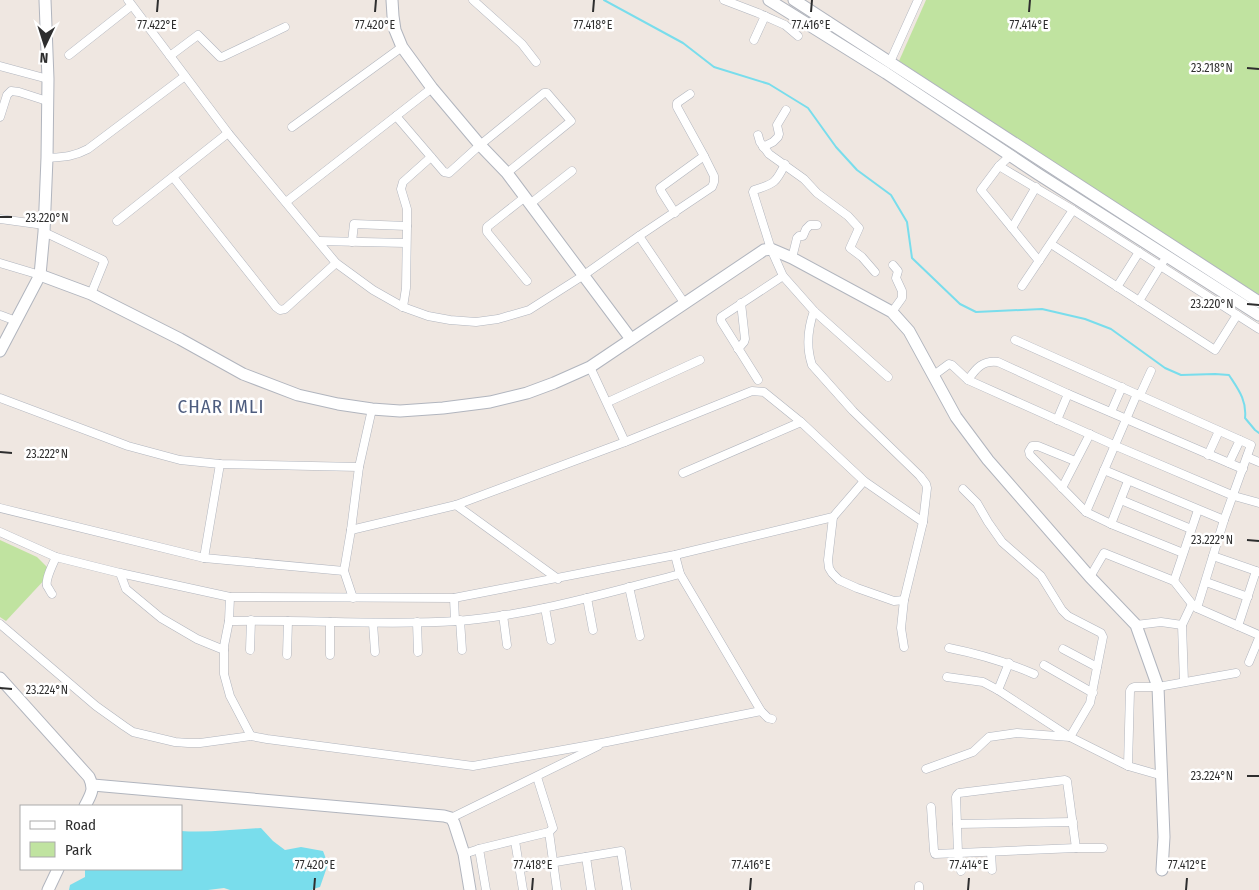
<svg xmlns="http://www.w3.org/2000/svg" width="1259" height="890" font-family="'Fira Sans Condensed',sans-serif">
<rect width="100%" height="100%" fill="#efe7e1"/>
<!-- green -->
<g fill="#c0e3a0">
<polygon points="926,0 1259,0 1259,297 899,61"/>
<polygon points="0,540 37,557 48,568 47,577 6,621 0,617"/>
</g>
<!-- water -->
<path fill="#79ddec" d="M261 828 273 841 285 850 301 847 323 851 328 864 320 887 313 889 312 890H230L224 888 208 890H69L70 885 85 877V869H181V831C208 833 234 829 261 828Z"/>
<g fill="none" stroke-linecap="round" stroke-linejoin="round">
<!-- stream -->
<path stroke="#79ddec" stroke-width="2" d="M604 0 683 43 714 67 769 84 808 108 836 147 857 170 891 195 907 222 912 258 960 304 976 312 1042 309 1085 319 1111 329 1165 368 1181 375 1215 374 1229 375C1238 389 1247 400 1245 418L1255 430 1259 433"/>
<defs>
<g id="street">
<polyline points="128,0 228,133 336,263 373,290 403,307 428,316 450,320 476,322 498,319 529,310 584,275 639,236 712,187 714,182 714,176 704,156 677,107 677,103 690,94"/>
<polyline points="473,0 522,44 536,62"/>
<polyline points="724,0 758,13 785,25 798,36"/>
<polyline points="754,40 765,16"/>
<polyline points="69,55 131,6"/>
<polyline points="170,56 198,35 220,57 222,57 285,27"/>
<polyline points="890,62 918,0"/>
<polyline points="0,66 48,79"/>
<polyline points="396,116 444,172 449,173 480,145 544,93 547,93 571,121 507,173"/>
<polyline points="0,117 7,95 11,91 19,92 47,101"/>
<polyline points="292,127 402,47"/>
<polyline points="758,135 760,142 769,154 804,179 817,193 848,216 859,228 850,248 862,257 875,272"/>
<polyline points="763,147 773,142 778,137 779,134 777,125 786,110"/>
<polyline points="1011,155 999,166 981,190 1039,261"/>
<path d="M47 158C63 157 73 157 88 149L185 76"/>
<path d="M785 164C776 183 774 184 754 190L753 192 771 249 783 276 814 311 888 377"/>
<polyline points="999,166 1073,210 1259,329"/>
<polyline points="173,177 276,307 280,310 285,309 336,263"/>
<polyline points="525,197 487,227 487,232 527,281"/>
<polyline points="286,202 432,88"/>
<polyline points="530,204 572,171"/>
<polyline points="675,213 661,191 660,188 704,156"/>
<polyline points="0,219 44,225"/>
<polyline points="117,221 228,133"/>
<polyline points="1012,228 1036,187"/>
<polyline points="44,232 103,260 104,262 91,294"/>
<polyline points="639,236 685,304"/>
<polyline points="319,241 406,243"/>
<polyline points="352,242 354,224 407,226"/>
<polyline points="1051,244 1215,350 1237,315"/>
<polyline points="792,258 797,238 799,236 803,236 806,229 810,225 817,225"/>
<polyline points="0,263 40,275"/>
<polyline points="1022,286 1073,210"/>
<polyline points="1117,287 1139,252"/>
<polyline points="1139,301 1163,262"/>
<polyline points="403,307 406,288 407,226 407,209 401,189 403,182 431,157"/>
<path d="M814 311C808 328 806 347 812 365L853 411 920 476 926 484 927 488 923 522"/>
<polyline points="892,312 902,298 902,291 896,278 898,271 893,265"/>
<polyline points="0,315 16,321"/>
<polyline points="1015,340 1251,445 1224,520 1197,608"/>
<polyline points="738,349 744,342 745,339 741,303"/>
<polyline points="590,367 625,442"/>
<polyline points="934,375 949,364 952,365 968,380 1116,446 1234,496 1259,503"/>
<polyline points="758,380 721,321 721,317 783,276"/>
<path d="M968 380C976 368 983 360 998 362L1068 394 1243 469"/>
<polyline points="1140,395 1151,371"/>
<polyline points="0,398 128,446 180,460 220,464 359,467"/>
<polyline points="608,402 700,360"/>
<polyline points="1111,412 1122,387"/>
<polyline points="1057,420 1068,394"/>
<polyline points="1208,455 1219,431"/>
<polyline points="1247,457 1259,462"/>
<polyline points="1075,461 1038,446 1032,446 1029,451 1030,455 1086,512 1111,524 1183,553"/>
<polyline points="1229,463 1240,440"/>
<polyline points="1104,470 1224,520"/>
<polyline points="683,473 801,422"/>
<polyline points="1062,488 1090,434"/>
<polyline points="1121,500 1191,529"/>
<polyline points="456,505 558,579"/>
<polyline points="0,508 204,558 344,571"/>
<polyline points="1086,512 1137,394"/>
<polyline points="833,517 828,560 829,568 832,573 839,580 857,588 894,601 904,600"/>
<polyline points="1111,524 1128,481"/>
<polyline points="351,530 456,505 625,442 752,391 764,392 801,422 864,481 923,522 904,600 901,628 904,647"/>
<polyline points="0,532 56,557 120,573 230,597 454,598 675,555 833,517 864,481"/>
<polyline points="675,555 680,574 761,711 768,718 772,719"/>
<polyline points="1213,556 1259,572"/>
<polyline points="204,558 220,464"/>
<polyline points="120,573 126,589 161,618 197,639 224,650"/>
<polyline points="1090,577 1104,553 1174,581 1192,604 1197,608 1259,635"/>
<polyline points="1174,581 1198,510"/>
<polyline points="1206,582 1248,597"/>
<polyline points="629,587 640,636"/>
<path d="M52 594C51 593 48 587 47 586 45 579 53 564 56 557"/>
<polyline points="230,597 229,621 224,646 224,674 230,696 251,736"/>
<polyline points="353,598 344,571 351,530 359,467 372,409"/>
<polyline points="454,598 455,621"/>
<polyline points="587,598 593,630"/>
<polyline points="545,608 551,640"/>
<polyline points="503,615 507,645"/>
<polyline points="460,620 462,650"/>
<path d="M229 621C305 619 381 626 457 621 533 615 607 593 680 574"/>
<polyline points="330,622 330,655"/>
<polyline points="417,622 418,652"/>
<polyline points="373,623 375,652"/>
<polyline points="0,624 96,706 124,726 133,732 175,742 188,743 200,743 251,736 267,739 473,766 607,742 761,711"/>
<polyline points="1136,625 1161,622 1182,625"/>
<polyline points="1238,626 1256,571"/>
<path d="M949 648C979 654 1006 662 1034 674"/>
<polyline points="1063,649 1097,667"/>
<polyline points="250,650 251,620"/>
<polyline points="287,655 288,621"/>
<polyline points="1249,662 1259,638"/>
<polyline points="1044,665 1093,693"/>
<polyline points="947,677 983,682 998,690 1070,737 1128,766 1163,776"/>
<polyline points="1184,682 1182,625 1192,604"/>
<polyline points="998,690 1009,663"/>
<polyline points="1128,766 1130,691 1132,688 1134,687 1158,687 1236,673"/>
<polyline points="926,769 973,752 989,737 1017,733 1070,737 1090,703 1103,637 1101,633 1068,616 1062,610 1041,576 1002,542 988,522 977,503 963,489"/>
<polyline points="931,807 934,851 935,854 1076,848 1103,848"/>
<polyline points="451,818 598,746"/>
<polyline points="957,824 1073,822"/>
<polyline points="549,832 557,890"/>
<polyline points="515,841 523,890"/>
<polyline points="479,849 486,890"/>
<polyline points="991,852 992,870"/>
<polyline points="464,854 479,849 549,832 553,828 537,777"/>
<polyline points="586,857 591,890"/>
<polyline points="520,868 621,851 627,890"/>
<polyline points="961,871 958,853 956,797 957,795 959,793 1065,780 1067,781 1076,848"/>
<polyline points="919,886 919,890"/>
</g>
<g id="secondary">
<polyline points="392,0 393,16 395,30 402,47 432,88 480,145 507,173 631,339"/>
<polyline points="769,0 886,73 1038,174 1259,315"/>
<polyline points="794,0 1259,302"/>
<polyline points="40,275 91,294 180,339 243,374 298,395 338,404 372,409 400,411 443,408 490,402 527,393 554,383 590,367 764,250 771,249 792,258 892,312 909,331 956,417 988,460 1090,577 1136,625 1158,687 1164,837 1162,870"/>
<polyline points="0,351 40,275 44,232 47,158 48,79 45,0"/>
<path d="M0 678 89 777C95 790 91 794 85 806"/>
<polyline points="93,785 444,816 451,818 454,823 464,854 470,890"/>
<polyline points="48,890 58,869"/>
</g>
</defs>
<!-- street casing -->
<use href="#street" stroke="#b1b5be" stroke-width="9"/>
<!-- secondary casing -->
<use href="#secondary" stroke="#b1b5be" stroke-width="13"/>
<!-- street -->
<use href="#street" stroke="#fff" stroke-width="8"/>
<!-- secondary -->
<use href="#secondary" stroke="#fff" stroke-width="11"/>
</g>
<!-- ticks -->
<path fill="none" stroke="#2e2e2e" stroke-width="2" d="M157 12 158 0M375 12 376 0M593 12 594 0M811 12 812 0M1029 12 1030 0M1247 68 1259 69M0 217H12M1247 304 1259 305M0 452 12 453M1247 540 1259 541M0 688 12 689M1247 776H1259M314 890 315 878M532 890 533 878M750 890 751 878M968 890 969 878M1186 890 1187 878"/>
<g text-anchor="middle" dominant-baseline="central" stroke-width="5" stroke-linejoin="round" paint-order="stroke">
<!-- neighbourhood labels -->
<g font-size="19" letter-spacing="1" fill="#4e5d7f" stroke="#fff">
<text x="221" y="406">CHAR IMLI</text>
</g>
</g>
<g font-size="12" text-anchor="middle" fill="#2e2e2e" stroke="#fff" stroke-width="5" stroke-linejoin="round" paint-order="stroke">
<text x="157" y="29">77.422°E</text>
<text x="375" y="29">77.420°E</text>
<text x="593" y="29">77.418°E</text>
<text x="811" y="29">77.416°E</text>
<text x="1029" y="29">77.414°E</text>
<text x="1212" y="72">23.218°N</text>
<text x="47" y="222">23.220°N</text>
<text x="1212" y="308">23.220°N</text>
<text x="47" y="458">23.222°N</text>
<text x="1212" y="544">23.222°N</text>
<text x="47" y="694">23.224°N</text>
<text x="1212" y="780">23.224°N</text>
<text x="315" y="869">77.420°E</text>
<text x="533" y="869">77.418°E</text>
<text x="751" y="869">77.416°E</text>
<text x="969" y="869">77.414°E</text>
<text x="1187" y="869">77.412°E</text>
</g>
<!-- legend -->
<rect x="20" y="805" width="162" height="65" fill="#ffffff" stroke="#ababab"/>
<rect x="30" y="821" width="25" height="8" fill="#ffffff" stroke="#ababab"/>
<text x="65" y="830" font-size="15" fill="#2e2e2e">Road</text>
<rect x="30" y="842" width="25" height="15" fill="#c0e3a0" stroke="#ababab"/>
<text x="65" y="855" font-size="15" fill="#2e2e2e">Park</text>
<!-- north arrow -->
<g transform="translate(45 45) rotate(184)" stroke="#ffffff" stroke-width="4" paint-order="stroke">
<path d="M0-4L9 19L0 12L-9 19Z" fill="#2e2e2e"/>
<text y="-8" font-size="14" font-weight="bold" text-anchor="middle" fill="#2e2e2e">N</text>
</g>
</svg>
